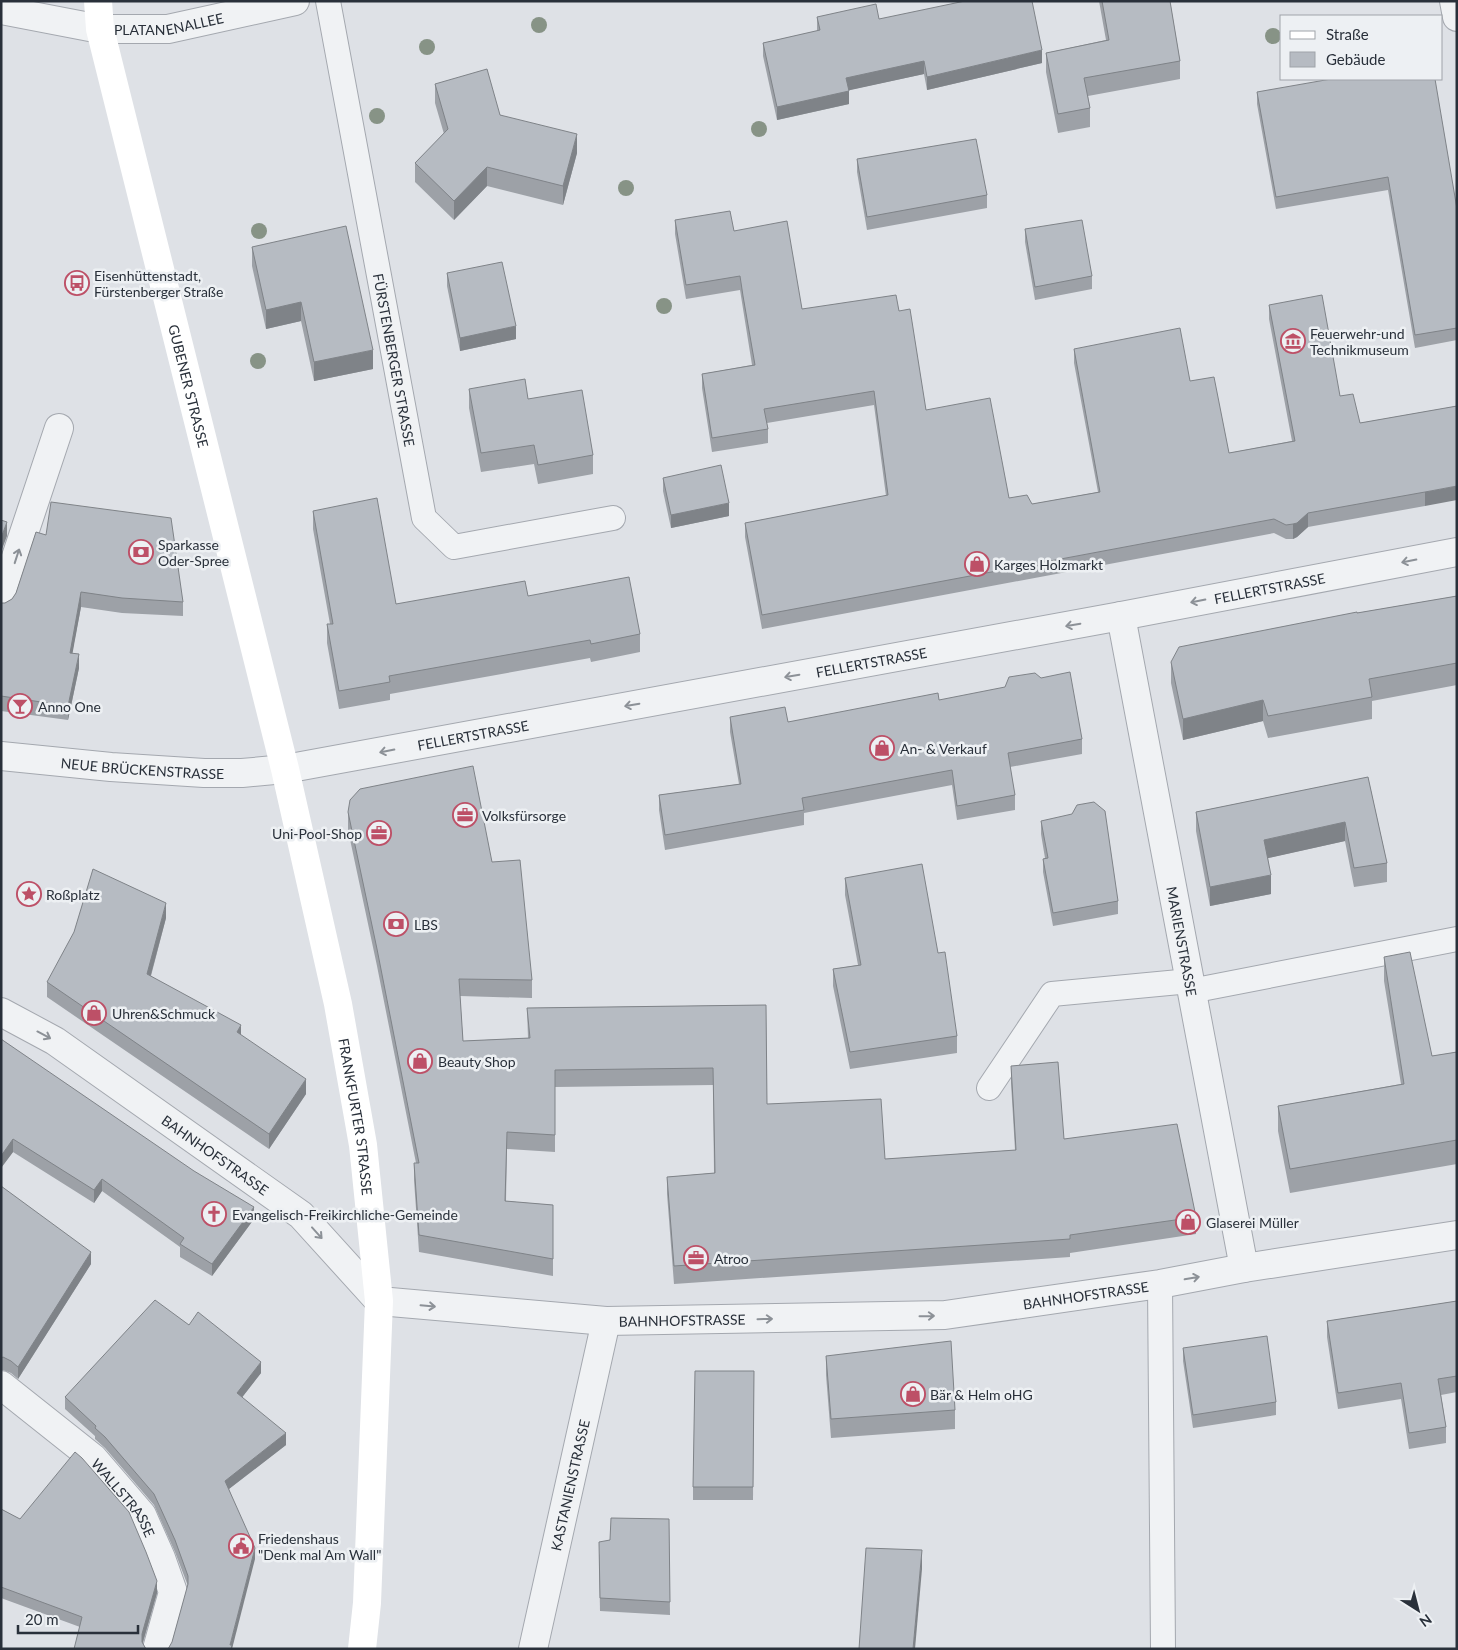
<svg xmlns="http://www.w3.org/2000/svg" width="1458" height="1650" font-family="Lato,sans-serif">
<rect width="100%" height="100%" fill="#dee1e6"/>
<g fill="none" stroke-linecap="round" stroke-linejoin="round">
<defs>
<g id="service">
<path id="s1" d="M328 1 424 518 454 547 613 518"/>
<polyline points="1191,991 1457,939"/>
<polyline points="989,1088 1052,994 1190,981"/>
<polyline points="1160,1284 1163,1649"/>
</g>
<g id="minor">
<polyline points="1454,1 1457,17"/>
<path id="s2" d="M1 10 100 29H168L295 1"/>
<polyline points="1,602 59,428"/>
<path id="s3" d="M1121 616 1244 1268"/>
<path id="s4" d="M1 756 111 767 204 773H242L285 769"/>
<path id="s5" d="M1 1012 55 1041 301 1215 379 1301"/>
<path id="s6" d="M1 1385 93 1458 142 1515 161 1558 173 1592 157 1649"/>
<path id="s7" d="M533 1649 606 1321"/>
</g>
<g id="tertiary">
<path id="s8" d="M285 769 1121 616 1457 552"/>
<path id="s9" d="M379 1301 606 1321 945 1315 1160 1284 1244 1268 1457 1235"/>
</g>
</defs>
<!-- service casing -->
<use href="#service" stroke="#a4a8af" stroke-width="26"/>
<!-- minor casing -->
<use href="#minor" stroke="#a4a8af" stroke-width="30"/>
<!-- tertiary casing -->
<use href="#tertiary" stroke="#a4a8af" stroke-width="30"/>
<!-- service -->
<use href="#service" stroke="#f0f2f4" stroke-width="24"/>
<!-- minor -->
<use href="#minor" stroke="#f0f2f4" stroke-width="28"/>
<!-- tertiary -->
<use href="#tertiary" stroke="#f0f2f4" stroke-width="28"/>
<!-- secondary -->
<path stroke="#fff" stroke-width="28" id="s10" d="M98 1 100 29 285 769 338 1004 363 1145 379 1301 367 1603 362 1649"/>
</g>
<!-- trees -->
<g fill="#879386">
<circle cx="539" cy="25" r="8"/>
<circle cx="1273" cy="36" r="8"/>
<circle cx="427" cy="47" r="8"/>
<circle cx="377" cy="116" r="8"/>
<circle cx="759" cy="129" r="8"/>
<circle cx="626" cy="188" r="8"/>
<circle cx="259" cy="231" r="8"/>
<circle cx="664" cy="306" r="8"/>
<circle cx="258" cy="361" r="8"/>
</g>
<!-- wall -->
<g fill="#9da1a7">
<polygon points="1099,1 1170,1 1180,61 1180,79 1088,96 1090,108 1090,127 1058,133 1046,72 1046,53 1106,40"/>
<polygon points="817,17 879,19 1042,63 927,90 924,74 849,90 849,104 777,120 763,56 763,43 817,31"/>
<polygon points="435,84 500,115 577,153 563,205 487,186 454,220 415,182 415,163 444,134 435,103"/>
<polygon points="1257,92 1457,209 1457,340 1415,348 1388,190 1276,209 1257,104"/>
<polygon points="857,159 987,195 987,208 867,230 857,172"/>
<polygon points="675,220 734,231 802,309 899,311 926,410 1009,498 1032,504 1098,492 1074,363 1074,349 1190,381 1229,453 1292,441 1269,319 1269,305 1340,396 1360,423 1457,406 1425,506 1308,527 1297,537 1293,539 1286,539 1274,533 762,629 745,537 745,523 886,496 874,405 767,423 768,429 768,443 712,452 702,388 702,374 752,365 740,290 686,299 675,234"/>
<polygon points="1025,229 1092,276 1092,289 1035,300 1025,242"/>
<polygon points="252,247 373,369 314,381 301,321 266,329 252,266"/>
<polygon points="447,273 516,339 460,351 447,286"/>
<polygon points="469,389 528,399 593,455 593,474 538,484 534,464 481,472 469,408"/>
<polygon points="663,478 729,516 671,528 663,491"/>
<polygon points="313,511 396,604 528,596 640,634 640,652 591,662 590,658 390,694 390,700 339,709 327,643 327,624 330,624 313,529"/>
<polygon points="36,532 183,602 183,616 122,613 81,607 72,653 79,668 68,720 1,711 1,603 5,603 12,599 16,593"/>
<polygon points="1457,596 1457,685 1372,701 1372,719 1268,738 1263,721 1183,740 1171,683 1171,662 1357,613"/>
<polygon points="939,700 1082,739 1082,754 1010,767 1015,795 1015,810 957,820 952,785 804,813 804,825 665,850 659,810 659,795 739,784 730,732 730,717 788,722"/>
<polygon points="1368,777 1387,863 1387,882 1354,887 1345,841 1268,858 1271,894 1210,906 1196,831 1196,812"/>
<polygon points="348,812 492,862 532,980 532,998 460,996 463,1041 528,1038 527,1008 766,1005 767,1104 885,1159 1015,1150 1011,1083 1011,1066 1064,1139 1196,1217 1196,1234 1070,1253 1070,1257 674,1284 667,1194 667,1177 714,1173 713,1085 555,1087 555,1152 507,1149 506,1201 553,1205 553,1276 419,1252 414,1180 414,1163 416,1163 377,966 348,830"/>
<polygon points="1041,821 1118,901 1118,914 1053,926 1043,872 1043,859 1045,858 1041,834"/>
<polygon points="845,878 938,953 957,1036 957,1053 850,1069 833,986 833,969 858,965 845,895"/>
<polygon points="166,918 151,976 241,1035 306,1094 269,1149 47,997 47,982"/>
<polygon points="1384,957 1432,1056 1457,1052 1457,1164 1290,1193 1278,1131 1278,1106 1401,1084 1384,981"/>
<polygon points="1,1039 254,1219 212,1276 180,1257 180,1247 102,1191 94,1203 13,1152 1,1168"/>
<polygon points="1,1186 91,1264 18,1379 11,1373 3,1370 1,1370"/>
<polygon points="1457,1301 1457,1392 1441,1395 1446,1427 1446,1443 1409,1449 1401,1399 1338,1409 1327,1337 1327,1321"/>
<polygon points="189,1325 261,1373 242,1397 286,1445 229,1489 255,1559 172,1642 188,1586 175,1552 154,1505 105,1448 95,1439 95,1436 65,1409 65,1397"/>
<polygon points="1183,1348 1276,1402 1276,1415 1193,1428 1183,1361"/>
<polygon points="826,1356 955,1410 955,1429 831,1438 826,1375"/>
<polygon points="754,1371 753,1500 693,1500 693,1487"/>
<polygon points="1,1509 157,1593 143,1643 80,1627 1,1598"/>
<polygon points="669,1519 670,1615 600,1611 599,1555 610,1540"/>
</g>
<!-- shaded-wall -->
<g fill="#7f8388">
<polygon points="1042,50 1042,63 927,90 927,77"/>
<polygon points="924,61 924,74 846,91 846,78"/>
<polygon points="849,91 849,104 777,120 777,107"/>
<polygon points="577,134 577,153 563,205 563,186"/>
<polygon points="487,167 487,186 454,220 454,201"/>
<polygon points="301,302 301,321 266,329 266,310"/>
<polygon points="516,326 516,339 460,351 460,338"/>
<polygon points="373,350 373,369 314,381 314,362"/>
<polygon points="1457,486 1457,500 1425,506 1425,492"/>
<polygon points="729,503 729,516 671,528 671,515"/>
<polygon points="1308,513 1308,527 1297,537 1293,539 1293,524"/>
<polygon points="7,522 7,536 1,552 1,538"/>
<polygon points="81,592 81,607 70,667 70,653"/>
<polygon points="79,654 79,668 68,720 68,706"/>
<polygon points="1263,700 1263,721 1183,740 1183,719"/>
<polygon points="1345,822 1345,841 1264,859 1264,840"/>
<polygon points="1271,875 1271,894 1210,906 1210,887"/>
<polygon points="166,903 166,918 147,989 147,974"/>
<polygon points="241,1025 241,1040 237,1032"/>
<polygon points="306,1079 306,1094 269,1149 269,1134"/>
<polygon points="13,1139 13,1152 1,1168 1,1156"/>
<polygon points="102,1179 102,1191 94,1203 94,1190"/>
<polygon points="254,1207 254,1219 212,1276 212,1264"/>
<polygon points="91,1252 91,1264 18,1379 18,1367"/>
<polygon points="261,1362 261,1373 237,1404 237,1393"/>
<polygon points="286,1433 286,1445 225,1492 225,1481"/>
<polygon points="255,1548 255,1559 232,1649 230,1649 230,1645"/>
<polygon points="922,1550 922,1569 915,1649 913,1649"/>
<polygon points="157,1581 157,1593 142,1645 142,1634"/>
</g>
<!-- building -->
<g fill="#b6bbc2" stroke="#7f8388">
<polygon points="965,1 1032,1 1042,50 927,77 924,61 846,78 849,91 777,107 763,43 820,30 817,17 876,4 879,19"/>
<polygon points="1102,1 1170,1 1180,61 1084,78 1090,108 1058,114 1046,53 1109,40"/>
<polygon points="487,69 500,115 577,134 563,186 487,167 454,201 415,163 448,129 435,84"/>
<polygon points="1331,79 1435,79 1457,209 1457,328 1415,335 1388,177 1276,197 1257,92"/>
<polygon points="976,139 987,195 867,217 857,159"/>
<polygon points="730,211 734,231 787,221 802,309 896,295 899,311 910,309 926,410 990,398 1009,498 1027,495 1032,504 1100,492 1074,349 1180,328 1190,381 1214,377 1229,453 1295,441 1269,305 1322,295 1340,396 1353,394 1360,423 1457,406 1457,486 1425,492 1308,513 1297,523 1293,524 1286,525 1274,519 762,615 745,523 888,495 874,391 764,409 768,429 712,438 702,374 755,365 743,296 740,276 686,285 675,220"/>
<polygon points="1082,220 1092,276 1035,287 1025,229"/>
<polygon points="346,226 373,350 314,362 301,302 266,310 252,247"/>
<polygon points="502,262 516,326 460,338 447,273"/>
<polygon points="525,379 528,399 582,390 593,455 538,465 534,445 481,453 469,389"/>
<polygon points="721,465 729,503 671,515 663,478"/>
<polygon points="377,498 396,604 525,581 528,596 629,577 640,634 591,644 590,640 389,676 390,682 339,691 327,624 333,624 313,511"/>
<polygon points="51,502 171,518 183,602 122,598 81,592 70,653 79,654 68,706 1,696 1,603 5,603 12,599 16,593 36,532 46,535"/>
<polygon points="1,520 7,522 1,538"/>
<polygon points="1457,596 1457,663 1369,679 1372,697 1268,716 1263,700 1183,719 1171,662 1179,647 1357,612 1357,613"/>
<polygon points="1070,672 1082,739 1008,753 1015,795 957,806 952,770 802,798 804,810 665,835 659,795 741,784 730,717 785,707 788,722 938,693 939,700 1005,687 1009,677 1035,673 1041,678"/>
<polygon points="473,766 492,862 520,860 532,980 459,979 463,1041 530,1038 527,1008 766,1005 767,1104 881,1099 885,1159 1016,1150 1011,1066 1058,1062 1064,1139 1177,1124 1196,1217 1070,1235 1070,1239 674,1266 667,1177 715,1173 713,1068 555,1070 555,1135 507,1132 505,1201 553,1205 553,1259 419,1235 414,1163 419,1163 377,949 348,812 350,800 360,789"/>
<polygon points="1368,777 1387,863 1354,868 1345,822 1264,840 1271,875 1210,887 1196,812"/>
<polygon points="1094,802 1105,811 1118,901 1053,913 1043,859 1048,858 1041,821 1072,814 1077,805"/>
<polygon points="922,864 938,953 945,952 957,1036 850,1052 833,969 861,965 845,878"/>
<polygon points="93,869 166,903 147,974 241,1025 237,1032 306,1079 269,1134 47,982 74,932"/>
<polygon points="1410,952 1432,1056 1457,1052 1457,1140 1290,1169 1278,1106 1404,1084 1384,957"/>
<polygon points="1,1039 194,1171 254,1207 212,1264 180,1244 184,1238 102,1179 94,1190 13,1139 1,1156"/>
<polygon points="1,1186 91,1252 18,1367 11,1361 3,1357 1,1358"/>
<polygon points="155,1300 189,1325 198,1312 261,1362 237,1393 286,1433 225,1481 255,1548 230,1645 232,1645 231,1649 168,1649 172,1642 188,1584 188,1576 175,1540 154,1494 105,1437 95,1428 96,1426 65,1397"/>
<polygon points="1457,1301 1457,1376 1438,1379 1446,1427 1409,1433 1401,1383 1338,1393 1327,1321"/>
<polygon points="1267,1336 1276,1402 1193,1415 1183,1348"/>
<polygon points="951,1341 955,1410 831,1419 826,1356"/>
<polygon points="695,1371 754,1371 753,1487 693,1487"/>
<polygon points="75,1452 82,1458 129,1512 146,1552 157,1581 142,1634 142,1642 146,1649 74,1649 82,1617 1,1587 1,1509 20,1519"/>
<polygon points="611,1518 669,1519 670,1602 600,1598 599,1542 610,1540"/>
<polygon points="866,1548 922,1550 913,1649 859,1649"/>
</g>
<!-- one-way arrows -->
<defs><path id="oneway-shaft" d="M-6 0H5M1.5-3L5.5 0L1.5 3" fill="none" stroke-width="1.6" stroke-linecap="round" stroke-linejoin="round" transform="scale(1.25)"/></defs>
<g stroke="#8c9197">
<use href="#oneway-shaft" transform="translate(17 556) rotate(-72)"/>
<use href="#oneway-shaft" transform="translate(1409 561) rotate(169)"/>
<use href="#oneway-shaft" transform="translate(1198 601) rotate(169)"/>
<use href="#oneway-shaft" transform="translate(1073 625) rotate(170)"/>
<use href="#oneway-shaft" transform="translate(792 676) rotate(170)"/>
<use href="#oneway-shaft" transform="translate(632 705) rotate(170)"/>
<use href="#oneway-shaft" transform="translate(387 751) rotate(169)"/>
<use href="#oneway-shaft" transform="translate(44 1035) rotate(28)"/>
<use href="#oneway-shaft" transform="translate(317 1233) rotate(48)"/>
<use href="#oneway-shaft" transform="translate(1192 1278) rotate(-10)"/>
<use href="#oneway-shaft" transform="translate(428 1306) rotate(5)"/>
<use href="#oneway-shaft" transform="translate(927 1316) rotate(-1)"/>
<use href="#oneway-shaft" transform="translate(765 1319) rotate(-1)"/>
</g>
<!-- icons -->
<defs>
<symbol id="bus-ring" viewBox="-11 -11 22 22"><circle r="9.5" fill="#edf0f3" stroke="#bd5067" stroke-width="1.5"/><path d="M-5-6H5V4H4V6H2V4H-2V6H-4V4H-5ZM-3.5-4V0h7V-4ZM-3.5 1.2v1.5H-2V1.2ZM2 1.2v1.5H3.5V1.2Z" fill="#bd5067"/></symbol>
<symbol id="museum-ring" viewBox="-11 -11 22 22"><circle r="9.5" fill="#edf0f3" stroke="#bd5067" stroke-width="1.5"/><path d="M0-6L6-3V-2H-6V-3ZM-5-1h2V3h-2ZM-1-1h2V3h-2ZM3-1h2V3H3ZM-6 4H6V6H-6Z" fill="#bd5067"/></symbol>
<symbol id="bank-ring" viewBox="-11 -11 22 22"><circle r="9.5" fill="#edf0f3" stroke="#bd5067" stroke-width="1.5"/><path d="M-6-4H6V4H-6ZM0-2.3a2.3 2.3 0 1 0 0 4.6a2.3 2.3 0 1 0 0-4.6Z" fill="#bd5067"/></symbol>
<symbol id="shop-ring" viewBox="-11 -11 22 22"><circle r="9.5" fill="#edf0f3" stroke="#bd5067" stroke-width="1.5"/><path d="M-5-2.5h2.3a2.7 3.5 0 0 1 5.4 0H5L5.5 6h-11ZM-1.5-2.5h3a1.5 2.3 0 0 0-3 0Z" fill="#bd5067"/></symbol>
<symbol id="bar-ring" viewBox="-11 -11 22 22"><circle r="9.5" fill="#edf0f3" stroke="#bd5067" stroke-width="1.5"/><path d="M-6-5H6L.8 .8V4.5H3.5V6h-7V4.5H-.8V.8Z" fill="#bd5067"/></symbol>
<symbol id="office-ring" viewBox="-11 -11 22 22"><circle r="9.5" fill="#edf0f3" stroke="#bd5067" stroke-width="1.5"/><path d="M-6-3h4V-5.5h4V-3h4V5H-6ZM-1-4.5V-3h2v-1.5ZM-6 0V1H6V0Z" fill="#bd5067"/></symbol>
<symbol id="sight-ring" viewBox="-11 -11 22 22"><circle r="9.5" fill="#edf0f3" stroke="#bd5067" stroke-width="1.5"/><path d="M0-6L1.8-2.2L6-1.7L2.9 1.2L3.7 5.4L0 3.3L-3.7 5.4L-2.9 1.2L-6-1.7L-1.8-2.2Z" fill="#bd5067"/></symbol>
<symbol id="church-ring" viewBox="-11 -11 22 22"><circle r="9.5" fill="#edf0f3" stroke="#bd5067" stroke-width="1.5"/><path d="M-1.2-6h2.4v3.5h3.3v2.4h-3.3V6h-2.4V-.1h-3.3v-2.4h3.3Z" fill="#bd5067"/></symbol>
<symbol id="civic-ring" viewBox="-11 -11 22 22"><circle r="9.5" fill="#edf0f3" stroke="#bd5067" stroke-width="1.5"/><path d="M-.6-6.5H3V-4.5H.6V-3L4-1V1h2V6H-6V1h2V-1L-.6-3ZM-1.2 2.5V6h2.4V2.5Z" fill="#bd5067"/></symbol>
</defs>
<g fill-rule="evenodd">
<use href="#bus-ring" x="63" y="269" width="28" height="28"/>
<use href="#museum-ring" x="1279" y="327" width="28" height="28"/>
<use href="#bank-ring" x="127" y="538" width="28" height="28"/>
<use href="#shop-ring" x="963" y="550" width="28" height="28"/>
<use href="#bar-ring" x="6" y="692" width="28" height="28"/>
<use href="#shop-ring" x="868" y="734" width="28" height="28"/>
<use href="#office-ring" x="451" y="801" width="28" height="28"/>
<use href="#office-ring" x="365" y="819" width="28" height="28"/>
<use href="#sight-ring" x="15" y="880" width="28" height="28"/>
<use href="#bank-ring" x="382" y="910" width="28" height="28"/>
<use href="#shop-ring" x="80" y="999" width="28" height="28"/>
<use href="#shop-ring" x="406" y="1047" width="28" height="28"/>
<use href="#church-ring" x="200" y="1200" width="28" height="28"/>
<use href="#shop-ring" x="1174" y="1208" width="28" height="28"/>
<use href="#office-ring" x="682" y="1244" width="28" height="28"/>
<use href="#shop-ring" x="899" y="1380" width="28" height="28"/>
<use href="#civic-ring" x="227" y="1532" width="28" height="28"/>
</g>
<g text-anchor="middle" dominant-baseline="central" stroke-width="5" stroke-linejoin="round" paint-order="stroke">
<!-- street labels -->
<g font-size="14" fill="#29303a" stroke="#edf0f3">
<text stroke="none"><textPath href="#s2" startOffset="170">PLATANENALLEE</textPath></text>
<text stroke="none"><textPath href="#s1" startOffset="365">FÜRSTENBERGER STRASSE</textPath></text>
<text stroke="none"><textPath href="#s10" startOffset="396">GUBENER STRASSE</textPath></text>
<text stroke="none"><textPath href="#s8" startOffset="1001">FELLERTSTRASSE</textPath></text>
<text stroke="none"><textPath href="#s8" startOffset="596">FELLERTSTRASSE</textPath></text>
<text stroke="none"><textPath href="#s8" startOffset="191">FELLERTSTRASSE</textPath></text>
<text stroke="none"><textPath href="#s4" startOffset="142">NEUE BRÜCKENSTRASSE</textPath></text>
<text stroke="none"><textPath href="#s3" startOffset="331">MARIENSTRASSE</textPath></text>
<text stroke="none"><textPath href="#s10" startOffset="1146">FRANKFURTER STRASSE</textPath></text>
<text stroke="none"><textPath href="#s5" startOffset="258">BAHNHOFSTRASSE</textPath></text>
<text stroke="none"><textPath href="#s9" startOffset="709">BAHNHOFSTRASSE</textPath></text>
<text stroke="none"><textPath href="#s9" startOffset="304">BAHNHOFSTRASSE</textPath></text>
<text stroke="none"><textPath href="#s7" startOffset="168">KASTANIENSTRASSE</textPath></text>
<text stroke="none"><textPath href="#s6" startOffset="168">WALLSTRASSE</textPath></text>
</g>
<!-- poi labels -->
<g font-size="14" fill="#29303a" stroke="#edf0f3" text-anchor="start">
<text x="94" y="275">Eisenhüttenstadt,<tspan x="94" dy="16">Fürstenberger Straße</tspan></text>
<text x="1310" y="333">Feuerwehr-und<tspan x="1310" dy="16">Technikmuseum</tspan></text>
<text x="158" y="544">Sparkasse<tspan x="158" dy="16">Oder-Spree</tspan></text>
<text x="994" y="564">Karges Holzmarkt</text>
<text x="38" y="706">Anno One</text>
<text x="900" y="748">An- &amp; Verkauf</text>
<text x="482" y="815">Volksfürsorge</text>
<text x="362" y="833" text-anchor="end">Uni-Pool-Shop</text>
<text x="46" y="894">Roßplatz</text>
<text x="414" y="924">LBS</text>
<text x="112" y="1013">Uhren&amp;Schmuck</text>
<text x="438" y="1061">Beauty Shop</text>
<text x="232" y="1214">Evangelisch-Freikirchliche-Gemeinde</text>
<text x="1206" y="1222">Glaserei Müller</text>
<text x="714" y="1258">Atroo</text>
<text x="930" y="1394">Bär &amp; Helm oHG</text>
<text x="258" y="1538">Friedenshaus<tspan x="258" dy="16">"Denk mal Am Wall"</tspan></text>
</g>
</g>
<!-- border -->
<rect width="1458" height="1650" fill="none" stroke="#29303a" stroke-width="5"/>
<!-- legend -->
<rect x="1280" y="15" width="162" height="65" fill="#edf0f3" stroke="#9fa3a9"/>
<rect x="1290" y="31" width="25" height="8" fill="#ffffff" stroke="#9fa3a9"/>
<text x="1326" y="40" font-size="15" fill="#29303a">Straße</text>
<rect x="1290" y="52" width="25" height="15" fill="#b6bbc2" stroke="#9fa3a9"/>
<text x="1326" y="65" font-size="15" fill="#29303a">Gebäude</text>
<!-- north arrow -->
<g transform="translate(1418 1610) rotate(144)" stroke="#edf0f3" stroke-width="4" paint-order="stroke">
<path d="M0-4L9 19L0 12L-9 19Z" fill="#29303a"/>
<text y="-8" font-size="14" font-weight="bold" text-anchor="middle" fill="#29303a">N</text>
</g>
<!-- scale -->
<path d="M18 1625v8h120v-8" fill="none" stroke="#29303a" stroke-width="2.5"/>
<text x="25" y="1625" font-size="15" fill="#29303a" stroke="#edf0f3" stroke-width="4" paint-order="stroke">20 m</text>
</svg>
